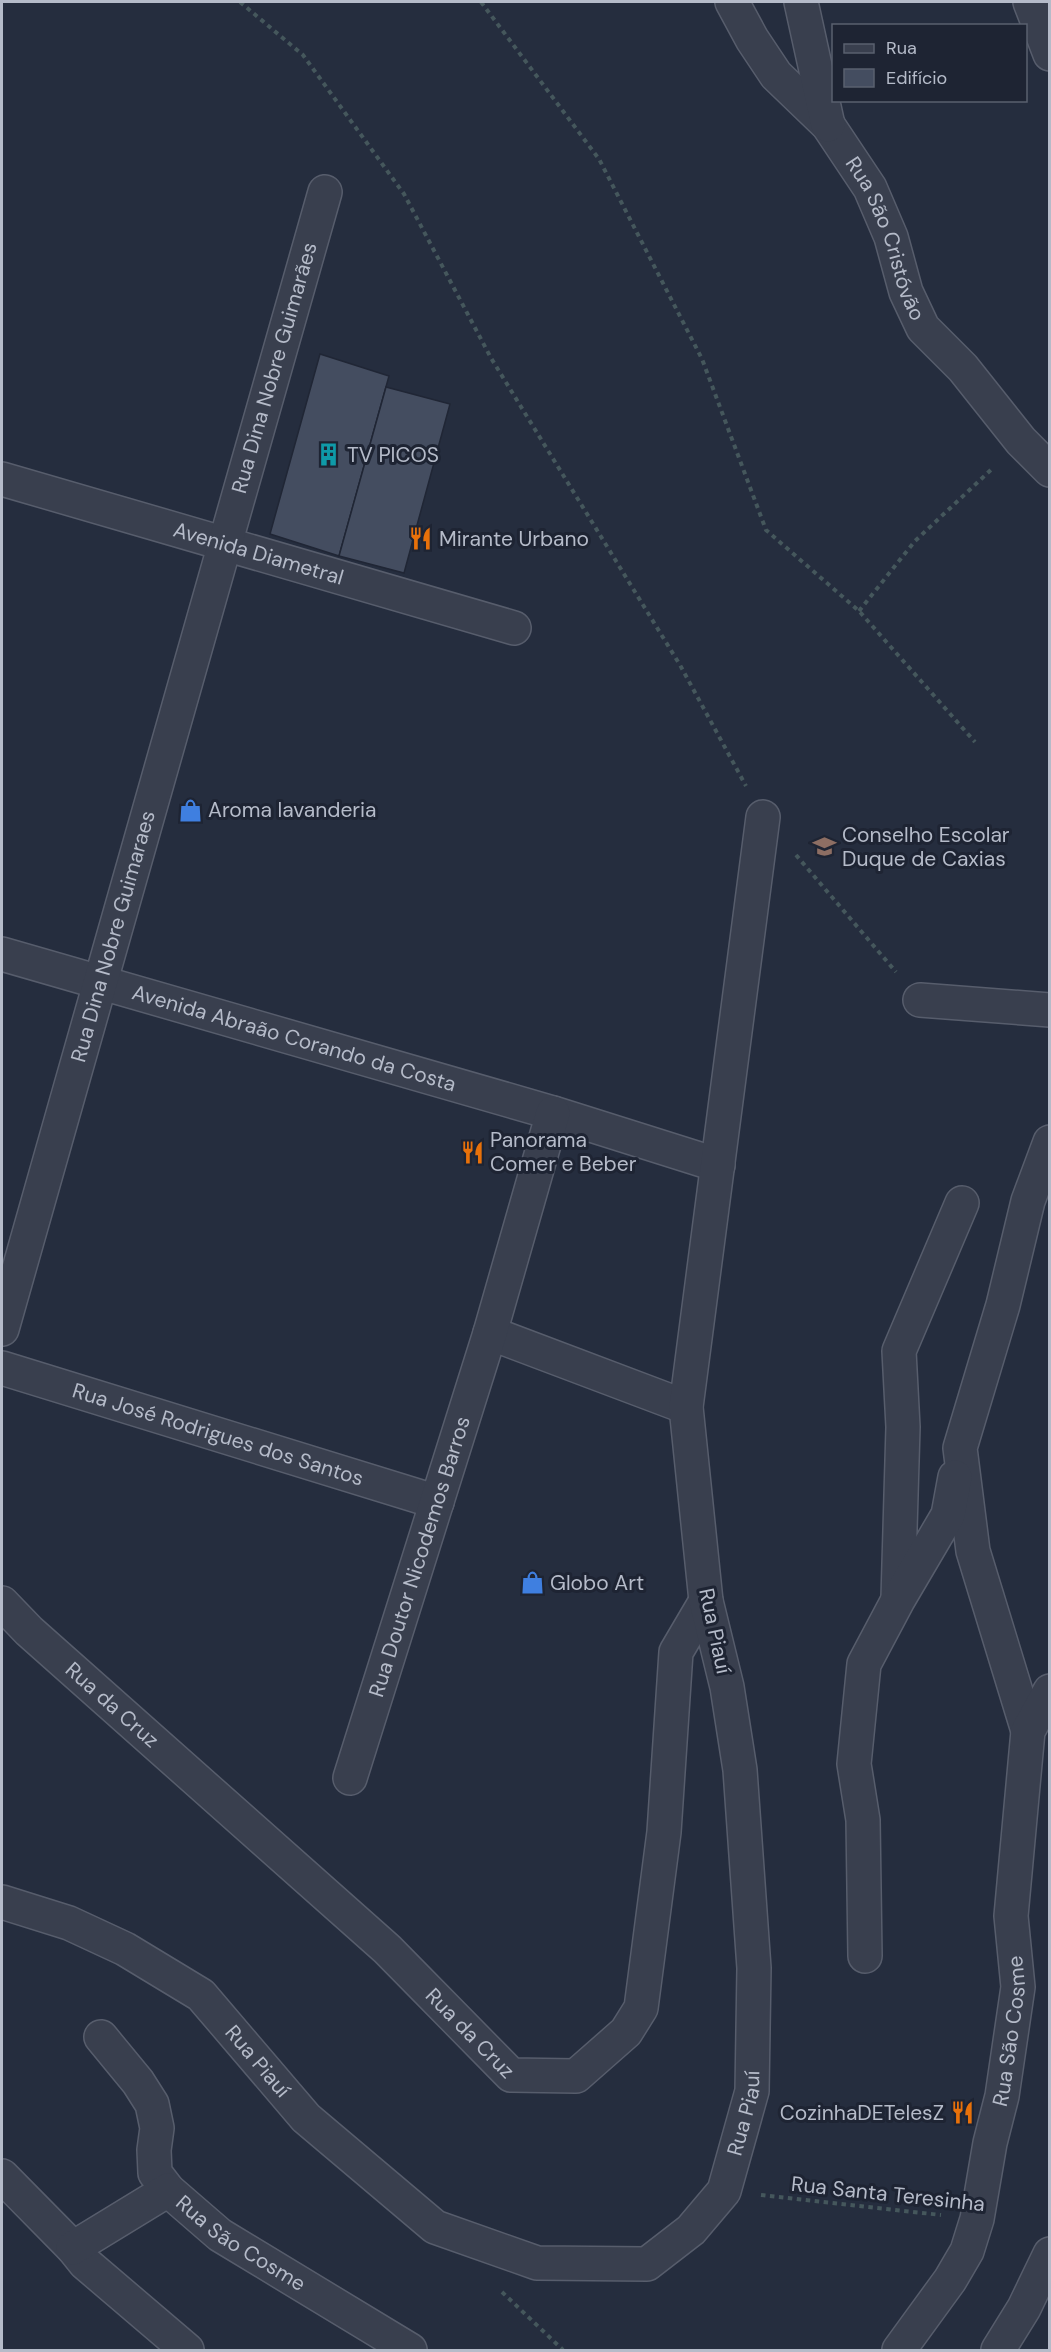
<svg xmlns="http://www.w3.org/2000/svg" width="1051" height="2352" font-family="'DM Sans',sans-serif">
<rect width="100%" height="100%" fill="#252d3e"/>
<!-- building -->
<g fill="#444d60" stroke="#202635" stroke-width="1.5">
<polygon points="320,354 389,376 339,556 270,534"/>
<polygon points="386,387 450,404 404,573 339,556"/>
</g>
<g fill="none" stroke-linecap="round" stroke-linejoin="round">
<defs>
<g id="minor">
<path id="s1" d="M732 2 752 39 776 75 828 125 870 188 891 237 906 292 923 328 963 368 1021 441 1050 470"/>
<polyline points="801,2 828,125"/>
<polyline points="1030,2 1050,54"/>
<path id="s2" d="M2 479 514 628"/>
<path id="s3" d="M2 954 553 1113 718 1165"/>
<polyline points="920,1000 1050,1010"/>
<path id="s4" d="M2 1329C110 950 215 570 325 192"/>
<polyline points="490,1333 686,1407"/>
<path id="s5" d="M2 1368 437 1502"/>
<polyline points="898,1598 903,1427 899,1351 962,1203"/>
<path id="s6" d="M2 1603 29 1631 387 1949 511 2075 576 2076 626 2032 641 2008 664 1832 676 1652 706 1601"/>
<polyline points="1028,1731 973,1551 960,1448 1003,1305 1028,1201 1050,1142"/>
<path id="s7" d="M350 1778 490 1333 553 1113"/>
<path id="s8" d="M2 1902 69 1923 125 1949 201 1995 306 2118 435 2227 537 2263 647 2264 691 2230 724 2191 752 2091 754 1968 740 1770 727 1687 706 1601 686 1407 763 817"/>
<polyline points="865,1956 863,1820 854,1764 864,1664 898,1600 948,1515 955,1477"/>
<path id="s9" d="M101 2037 138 2082 152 2104 157 2128 154 2150 155 2173 168 2190 220 2235 410 2350"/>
<polyline points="2,2176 73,2248 85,2263 187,2350"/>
<polyline points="73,2248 168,2190"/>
<path id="s10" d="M899 2350 950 2280 967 2251 977 2219 990 2143 1002 2096 1018 1987 1011 1916 1028 1731 1050 1691"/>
<polyline points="998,2350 1024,2308 1050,2254"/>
</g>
</defs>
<!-- minor casing -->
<use href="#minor" stroke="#575d6c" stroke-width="36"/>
<!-- path -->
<g stroke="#45575c" stroke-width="4" stroke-dasharray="4.5 4.5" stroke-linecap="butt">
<polyline points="240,2 303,55 404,194 491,358 680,665 746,786"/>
<polyline points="481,2 599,159 702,359 766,530 859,611 975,742"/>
<polyline points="859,611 915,541 994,467"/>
<polyline points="796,855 896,972"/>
<polyline points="761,2195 941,2215"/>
<polyline points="502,2292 563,2350"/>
</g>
<!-- minor -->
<use href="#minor" stroke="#393f4e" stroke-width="33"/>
</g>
<!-- icons -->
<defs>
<symbol id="building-bare" viewBox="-9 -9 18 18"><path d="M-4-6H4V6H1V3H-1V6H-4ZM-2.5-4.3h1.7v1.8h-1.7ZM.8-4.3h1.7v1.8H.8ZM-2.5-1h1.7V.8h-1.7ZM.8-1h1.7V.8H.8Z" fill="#0f9aa8" stroke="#1e2433" stroke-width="2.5" paint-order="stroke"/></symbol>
<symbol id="restaurant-bare" viewBox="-9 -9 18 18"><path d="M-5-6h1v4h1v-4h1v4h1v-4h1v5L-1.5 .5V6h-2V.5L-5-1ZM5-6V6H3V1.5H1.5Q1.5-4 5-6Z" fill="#e8710a" stroke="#1e2433" stroke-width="2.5" paint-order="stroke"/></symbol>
<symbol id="shop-bare" viewBox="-9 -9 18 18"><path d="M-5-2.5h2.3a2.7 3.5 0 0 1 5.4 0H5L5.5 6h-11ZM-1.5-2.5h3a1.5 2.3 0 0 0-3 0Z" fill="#3f7fe0" stroke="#1e2433" stroke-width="2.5" paint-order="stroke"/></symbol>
<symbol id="school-bare" viewBox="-9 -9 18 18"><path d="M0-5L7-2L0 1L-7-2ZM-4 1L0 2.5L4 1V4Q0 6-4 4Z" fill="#8d6e63" stroke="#1e2433" stroke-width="2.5" paint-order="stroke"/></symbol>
</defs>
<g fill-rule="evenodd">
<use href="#building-bare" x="312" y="438" width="33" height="33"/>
<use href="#restaurant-bare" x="404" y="522" width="33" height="33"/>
<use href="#shop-bare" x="174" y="794" width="33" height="33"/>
<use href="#school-bare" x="808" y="830" width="33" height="33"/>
<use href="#restaurant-bare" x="456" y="1136" width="33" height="33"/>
<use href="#shop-bare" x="516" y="1566" width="33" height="33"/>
<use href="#restaurant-bare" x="946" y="2096" width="33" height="33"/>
</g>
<g text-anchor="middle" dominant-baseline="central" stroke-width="6" stroke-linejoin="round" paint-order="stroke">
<!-- street labels -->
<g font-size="21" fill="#b5bbc9" stroke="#1e2433">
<text stroke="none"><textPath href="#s1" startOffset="286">Rua São Cristóvão</textPath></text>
<text stroke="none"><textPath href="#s4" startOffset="999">Rua Dina Nobre Guimarães</textPath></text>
<text stroke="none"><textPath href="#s2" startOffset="267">Avenida Diametral</textPath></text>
<text stroke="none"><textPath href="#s4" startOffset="408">Rua Dina Nobre Guimaraes</textPath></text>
<text stroke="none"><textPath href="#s3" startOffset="304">Avenida Abraão Corando da Costa</textPath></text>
<text stroke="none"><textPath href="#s5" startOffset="226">Rua José Rodrigues dos Santos</textPath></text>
<text stroke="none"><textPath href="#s7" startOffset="232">Rua Doutor Nicodemos Barros</textPath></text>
<text transform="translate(715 1631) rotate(78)">Rua Piauí</text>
<text stroke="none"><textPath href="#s6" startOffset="150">Rua da Cruz</textPath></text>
<text stroke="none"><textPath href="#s6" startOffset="636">Rua da Cruz</textPath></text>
<text stroke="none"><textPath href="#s10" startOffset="345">Rua São Cosme</textPath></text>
<text stroke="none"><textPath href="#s8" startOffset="308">Rua Piauí</textPath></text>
<text stroke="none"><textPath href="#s8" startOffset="957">Rua Piauí</textPath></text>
<text transform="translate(888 2194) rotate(6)">Rua Santa Teresinha</text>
<text stroke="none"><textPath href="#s9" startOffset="266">Rua São Cosme</textPath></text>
</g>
<!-- poi labels -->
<g font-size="21" fill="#b5bbc9" stroke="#1e2433" text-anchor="start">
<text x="347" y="455">TV PICOS</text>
<text x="439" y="539">Mirante Urbano</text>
<text x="208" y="810">Aroma lavanderia</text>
<text x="842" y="835">Conselho Escolar<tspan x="842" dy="24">Duque de Caxias</tspan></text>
<text x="490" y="1140">Panorama<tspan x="490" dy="24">Comer e Beber</tspan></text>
<text x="550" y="1583">Globo Art</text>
<text x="944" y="2113" text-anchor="end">CozinhaDETelesZ</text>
</g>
</g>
<!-- border -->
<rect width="1051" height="2352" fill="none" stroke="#b5bbc9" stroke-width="6"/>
<!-- legend -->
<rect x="832" y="24" width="195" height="78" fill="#1e2433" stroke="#5a606f" stroke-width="1.5"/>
<rect x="844" y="44" width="30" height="9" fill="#393f4e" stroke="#5a606f" stroke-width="1.5"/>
<text x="886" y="54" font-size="18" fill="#b5bbc9">Rua</text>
<rect x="844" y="69" width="30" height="18" fill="#444d60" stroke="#5a606f" stroke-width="1.5"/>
<text x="886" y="84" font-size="18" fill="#b5bbc9">Edifício</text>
</svg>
